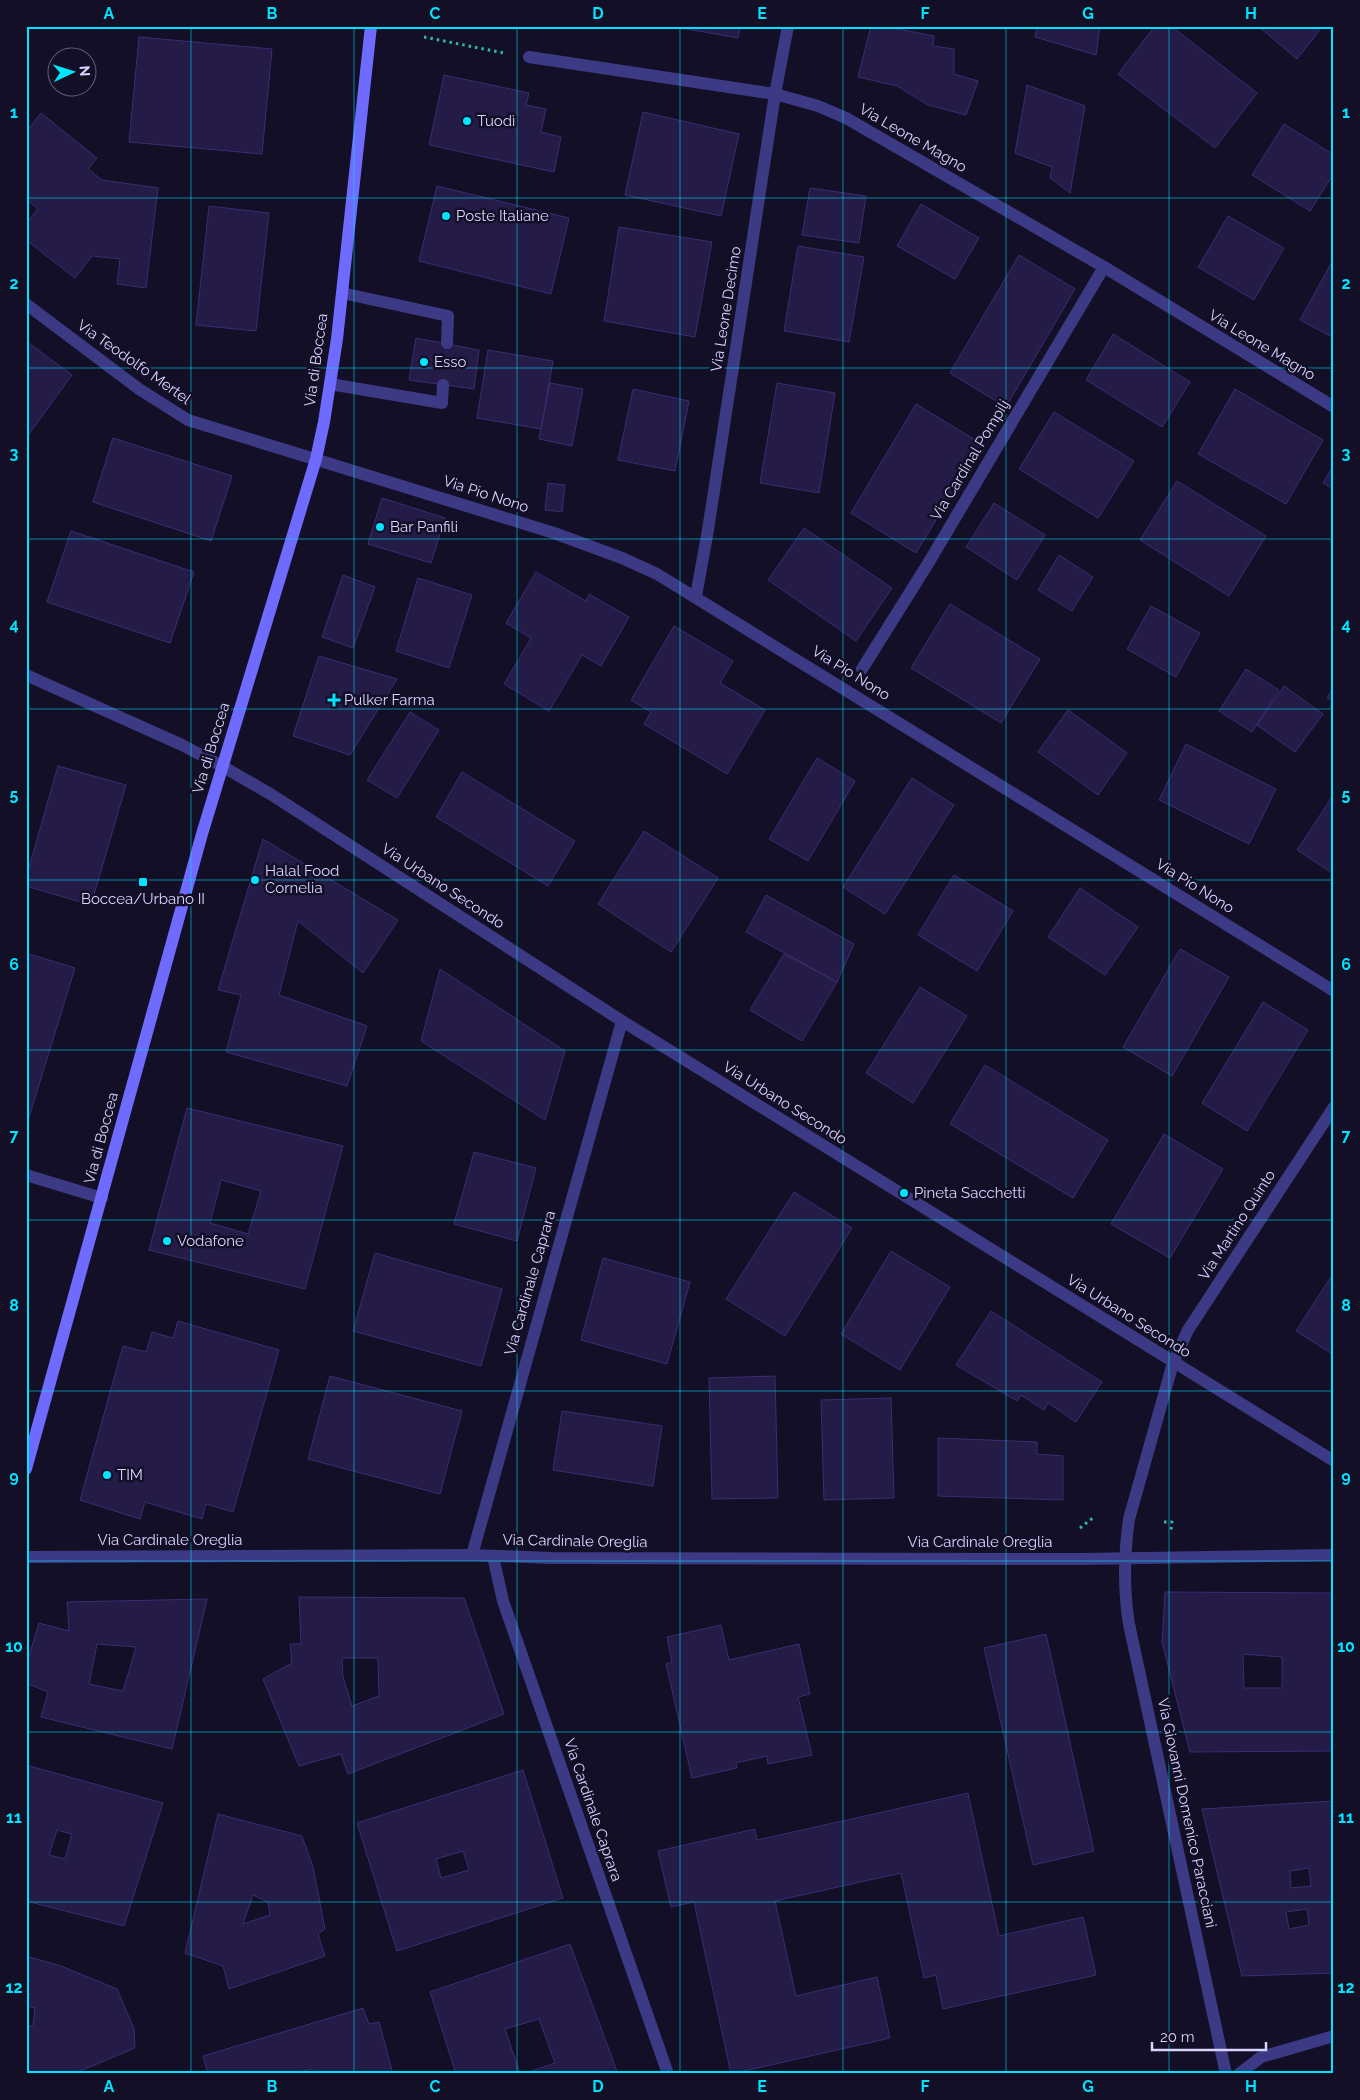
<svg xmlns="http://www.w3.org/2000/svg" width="1360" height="2100" font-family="Raleway,sans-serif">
<rect width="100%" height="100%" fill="#130f26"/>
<!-- building -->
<g fill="#241b47" stroke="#3b2d73" fill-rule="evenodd">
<polygon points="670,26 740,26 738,38"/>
<polygon points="871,26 883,26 934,36 933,46 954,49 954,74 978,81 966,115 928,105 897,86 858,77"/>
<polygon points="1037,26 1100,26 1096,55 1035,37"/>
<polygon points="1155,26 1171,26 1257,93 1215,148 1118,74"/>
<polygon points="1260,26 1323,26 1297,59 1259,27"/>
<polygon points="139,37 272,49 262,154 129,142"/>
<polygon points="444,75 529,93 526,105 546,109 541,132 561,137 554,172 429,145"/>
<polygon points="1027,85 1085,106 1070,193 1050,178 1052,167 1015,153"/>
<polygon points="643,112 739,134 721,216 625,195"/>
<polygon points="41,113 97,158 88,169 102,180 158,188 146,288 117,284 120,259 92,256 75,278 26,240 26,224 38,209 26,199 26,132"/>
<polygon points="1284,124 1334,155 1334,173 1310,211 1252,175"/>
<polygon points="437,186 569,218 551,294 419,261"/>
<polygon points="810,188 866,196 859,243 802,235"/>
<polygon points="921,204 979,238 955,279 897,246"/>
<polygon points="209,206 269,213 256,331 196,325"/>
<polygon points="1228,216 1284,248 1254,300 1198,267"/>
<polygon points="619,227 712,242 695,337 604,321"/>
<polygon points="798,246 864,257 849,342 784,331"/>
<polygon points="1019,255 1075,289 1006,407 950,373"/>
<polygon points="1334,258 1334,338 1300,320"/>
<polygon points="1113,334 1190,382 1162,427 1086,380"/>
<polygon points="416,338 479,350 474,389 409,380"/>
<polygon points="26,341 72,375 26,438"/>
<polygon points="488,350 553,361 541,429 477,418"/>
<polygon points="550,383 583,389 572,446 539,439"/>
<polygon points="777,383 835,393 819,493 760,483"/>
<polygon points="633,389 689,401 675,471 618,460"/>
<polygon points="1235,389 1323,440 1286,504 1198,454"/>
<polygon points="916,404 982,444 916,553 851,513"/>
<polygon points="1054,412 1134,461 1098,518 1019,469"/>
<polygon points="113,438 232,476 211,541 93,502"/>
<polygon points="1334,465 1334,489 1323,483"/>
<polygon points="1177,481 1266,536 1229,596 1140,540"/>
<polygon points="548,483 565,485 562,512 545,510"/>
<polygon points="382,498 445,518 431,563 368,544"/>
<polygon points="994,503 1045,535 1017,580 966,547"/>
<polygon points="804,528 892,588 856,641 768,580"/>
<polygon points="71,531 194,572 170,643 47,602"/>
<polygon points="1059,555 1093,577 1072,611 1038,590"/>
<polygon points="536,572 586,601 589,594 629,617 601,666 582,655 549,711 504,684 531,638 506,623"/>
<polygon points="343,575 375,587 353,648 322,637"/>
<polygon points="418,578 472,595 449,668 396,651"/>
<polygon points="950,604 1040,659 1001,723 911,668"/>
<polygon points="1151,606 1200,633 1176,677 1127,649"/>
<polygon points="674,626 733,661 720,683 765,710 727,774 644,724 651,712 631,700"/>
<polygon points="319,656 397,679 350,755 293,736"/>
<polygon points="1246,669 1279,690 1252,732 1219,711"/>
<polygon points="1284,686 1323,714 1295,752 1257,725"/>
<polygon points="1334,687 1334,701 1327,698"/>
<polygon points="1068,710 1127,753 1098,795 1038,752"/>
<polygon points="410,712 439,730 397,798 367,780"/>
<polygon points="1186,744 1276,789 1249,844 1159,800"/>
<polygon points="817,758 855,781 808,861 769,839"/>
<polygon points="58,766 126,785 91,905 26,886 26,878"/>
<polygon points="462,772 575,841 548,886 436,817"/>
<polygon points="912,778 954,805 885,914 843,887"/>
<polygon points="1334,794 1334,874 1297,850"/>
<polygon points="644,831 718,878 671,952 598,904"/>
<polygon points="263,839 398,920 363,973 298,921 279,995 367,1026 347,1086 226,1052 241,995 218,990"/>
<polygon points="954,875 1013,911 977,971 918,935"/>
<polygon points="1080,888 1138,927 1105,975 1048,937"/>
<polygon points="766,895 854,944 837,982 746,932"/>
<polygon points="1180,949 1229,977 1172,1076 1123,1047"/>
<polygon points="26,953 75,968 26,1127"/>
<polygon points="784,954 837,982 802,1041 750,1010"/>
<polygon points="440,969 565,1051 545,1120 421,1041"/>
<polygon points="920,987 967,1016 913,1103 866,1073"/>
<polygon points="1263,1002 1308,1030 1247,1131 1202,1103"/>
<polygon points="985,1065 1108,1140 1073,1198 950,1124"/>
<path d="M187 1108 343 1146 305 1289 149 1250ZM221 1180 261 1191 248 1234 210 1223Z"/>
<polygon points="1164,1134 1223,1169 1170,1258 1111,1224"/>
<polygon points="474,1152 536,1168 517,1241 454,1224"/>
<polygon points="794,1192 852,1228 785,1336 726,1299"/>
<polygon points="891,1251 950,1287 900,1370 841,1334"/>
<polygon points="375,1253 502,1289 481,1366 353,1331"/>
<polygon points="603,1258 690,1282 667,1364 581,1340"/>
<polygon points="1334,1272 1334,1355 1296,1331"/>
<polygon points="991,1311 1102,1382 1076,1422 1048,1403 1044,1410 1021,1395 1017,1401 956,1365"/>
<polygon points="178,1321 279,1350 233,1512 206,1504 202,1519 145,1502 140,1519 80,1500 123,1346 146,1352 152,1332 173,1338"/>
<polygon points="330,1376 462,1411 440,1494 308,1459"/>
<polygon points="775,1376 778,1498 712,1499 709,1378"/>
<polygon points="891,1398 894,1498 824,1500 821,1400"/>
<polygon points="562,1411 662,1426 653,1486 553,1470"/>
<polygon points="938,1438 1037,1442 1037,1454 1063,1456 1063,1500 938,1496"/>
<path d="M1165 1592 1333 1593 1334 1751 1190 1752 1162 1642ZM1243 1654 1282 1657V1688H1244Z"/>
<path d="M299 1597 464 1598 504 1714 348 1774 341 1754 299 1766 263 1679 292 1663 290 1644H301ZM342 1658H378L379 1696 352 1706 343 1677Z"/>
<path d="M207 1599 172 1749 41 1717 48 1692 26 1683V1666L39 1623 69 1631 67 1602ZM97 1644 136 1647 123 1691 89 1684Z"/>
<polygon points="721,1625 729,1660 799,1644 810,1694 798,1697 812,1755 768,1764 767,1756 736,1763 737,1768 692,1778 666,1664 672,1662 667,1637"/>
<polygon points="1046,1634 1094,1851 1033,1865 984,1648"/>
<path d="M26 1765 163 1803 124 1926 26 1901ZM57 1830 72 1834 65 1859 49 1855Z"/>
<path d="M523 1770 563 1898 397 1951 357 1823ZM463 1851 469 1870 441 1878 436 1859Z"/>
<polygon points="968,1793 999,1936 1083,1917 1096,1975 943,2009 936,1975 924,1978 901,1873 775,1901 796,1996 877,1977 890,2038 731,2074 694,1902 671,1907 658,1851 755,1829 757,1840"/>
<path d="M1334 1801V1973L1242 1976 1202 1809ZM1309 1868 1311 1886 1291 1888 1290 1871ZM1307 1909 1309 1925 1289 1929 1286 1912Z"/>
<path d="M218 1814 302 1836 313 1867 325 1929 318 1934 325 1956 229 1989 223 1966 185 1953ZM253 1895 268 1902 270 1915 243 1924Z"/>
<polygon points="570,1944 618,2074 523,2074 555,2063 539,2019 505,2029 520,2074 456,2074 430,1992"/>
<polygon points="26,1956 61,1966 117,1989 134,2029 135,2048 73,2074 26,2074 26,2026 33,2026 35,2008 26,2006"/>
<polygon points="363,2008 369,2024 379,2022 393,2074 313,2074 312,2069 293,2074 208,2074 203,2056"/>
</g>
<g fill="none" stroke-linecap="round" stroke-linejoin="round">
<!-- path -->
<g stroke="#2fb8b0" stroke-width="3" stroke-dasharray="2.5 4" stroke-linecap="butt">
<polyline points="424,37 504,53"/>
<polyline points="1164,1522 1172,1522 1171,1530"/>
<polyline points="1080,1528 1094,1517"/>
</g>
<!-- service -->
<g stroke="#3d3a85" stroke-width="12">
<polyline points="342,293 448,316 447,343"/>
<polyline points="330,384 442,403 443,385"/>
<polyline points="929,562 1104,267"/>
</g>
<!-- pedestrian -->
<polyline stroke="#3d3a85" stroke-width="12" points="862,669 929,562"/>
<!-- minor -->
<g stroke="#3d3a85" stroke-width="12">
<polyline points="529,57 775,94 818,106 846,118 1104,267 1334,407"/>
<polyline points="26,304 139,389 188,420 554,533 622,558 657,574 1334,991"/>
<polyline points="696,596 708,530 775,94 788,26"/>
<polyline points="222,766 272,795 622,1021 1334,1461"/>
<polyline points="26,1175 102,1198"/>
<polyline points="472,1555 622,1021"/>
<polyline points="493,1556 503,1601 668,2074"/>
<polyline points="26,1557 472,1555 551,1558 1080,1559 1334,1555"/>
<path d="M1226 2074 1129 1624C1123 1588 1124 1555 1129 1519L1173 1363 1188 1330 1334 1107"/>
<polyline points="1239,2074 1261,2057 1334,2036"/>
</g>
<!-- tertiary -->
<polyline stroke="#3d3a85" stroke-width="12" points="26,675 182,745 222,766"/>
<!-- secondary -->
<polyline stroke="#6f6bff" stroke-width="12" points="26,1469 202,834 316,459 324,422 337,339 371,26"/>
</g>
<!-- grid -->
<path fill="none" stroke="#00e5ff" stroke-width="1" stroke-opacity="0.55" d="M191 26V2074M354 26V2074M517 26V2074M680 26V2074M843 26V2074M1006 26V2074M1169 26V2074M26 198H1334M26 368H1334M26 539H1334M26 709H1334M26 880H1334M26 1050H1334M26 1220H1334M26 1391H1334M26 1561H1334M26 1732H1334M26 1902H1334"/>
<!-- markers -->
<g fill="#00e5ff" stroke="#130f26" stroke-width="2">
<circle cx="467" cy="121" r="5"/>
<circle cx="446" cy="216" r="5"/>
<circle cx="424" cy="362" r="5"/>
<circle cx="380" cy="527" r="5"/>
<path d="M331.5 692.5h5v5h5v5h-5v5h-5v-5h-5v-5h5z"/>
<circle cx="255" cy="880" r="5"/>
<rect x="138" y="877" width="10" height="10" rx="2.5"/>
<circle cx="904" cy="1193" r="5"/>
<circle cx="167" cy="1241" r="5"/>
<circle cx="107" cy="1475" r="5"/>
</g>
<g text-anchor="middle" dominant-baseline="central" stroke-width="5" stroke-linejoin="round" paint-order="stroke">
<!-- poi labels -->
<g font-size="15" fill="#d9d4ff" stroke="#130f26" text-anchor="start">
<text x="477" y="121">Tuodì</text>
<text x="456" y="216">Poste Italiane</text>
<text x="434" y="362">Esso</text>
<text x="390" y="527">Bar Panfili</text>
<text x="344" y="700">Pulker Farma</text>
<text x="265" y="871">Halal Food<tspan x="265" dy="17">Cornelia</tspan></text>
<text x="143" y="899" text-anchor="middle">Boccea/Urbano II</text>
<text x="914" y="1193">Pineta Sacchetti</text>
<text x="177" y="1241">Vodafone</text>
<text x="117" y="1475">TIM</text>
</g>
<!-- street labels -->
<g font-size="15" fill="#d9d4ff" stroke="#130f26">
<text transform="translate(913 138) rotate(30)">Via Leone Magno</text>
<text transform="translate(726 309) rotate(-81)">Via Leone Decimo</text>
<text transform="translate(1262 345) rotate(31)">Via Leone Magno</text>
<text transform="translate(316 360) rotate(-82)">Via di Boccea</text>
<text transform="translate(134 362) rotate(35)">Via Teodolfo Mertel</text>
<text transform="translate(970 460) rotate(-59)">Via Cardinal Pompilj</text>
<text transform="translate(486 494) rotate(18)">Via Pio Nono</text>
<text transform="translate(851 673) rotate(32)">Via Pio Nono</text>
<text transform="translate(211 748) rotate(-73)">Via di Boccea</text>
<text transform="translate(443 886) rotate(33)">Via Urbano Secondo</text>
<text transform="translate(1195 886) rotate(32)">Via Pio Nono</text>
<text transform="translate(785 1103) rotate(32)">Via Urbano Secondo</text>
<text transform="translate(101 1138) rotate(-75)">Via di Boccea</text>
<text transform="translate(1237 1225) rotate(-57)">Via Martino Quinto</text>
<text transform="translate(530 1283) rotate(-74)">Via Cardinale Caprara</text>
<text transform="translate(1129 1316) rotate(32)">Via Urbano Secondo</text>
<text x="170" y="1540">Via Cardinale Oreglia</text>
<text transform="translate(575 1541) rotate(1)">Via Cardinale Oreglia</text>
<text x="980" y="1542">Via Cardinale Oreglia</text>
<text transform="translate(593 1810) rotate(71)">Via Cardinale Caprara</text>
<text transform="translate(1187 1813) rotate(78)">Via Giovanni Domenico Paracciani</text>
</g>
</g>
<!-- border -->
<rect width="1360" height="2100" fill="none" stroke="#130f26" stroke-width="55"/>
<!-- north arrow -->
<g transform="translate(72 72) rotate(86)"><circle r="24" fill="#130f26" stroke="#625e7d"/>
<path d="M0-4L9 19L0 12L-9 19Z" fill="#00e5ff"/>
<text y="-8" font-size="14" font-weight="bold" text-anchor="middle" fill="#d9d4ff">N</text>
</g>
<!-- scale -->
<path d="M1152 2042v8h114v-8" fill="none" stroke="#d9d4ff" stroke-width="2.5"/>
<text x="1160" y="2042" font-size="15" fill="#d9d4ff" stroke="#130f26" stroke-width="4" paint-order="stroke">20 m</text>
<rect x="28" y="28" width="1304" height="2044" fill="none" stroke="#00e5ff" stroke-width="2"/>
<g font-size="16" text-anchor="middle" font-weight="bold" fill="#00e5ff">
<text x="109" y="19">A</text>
<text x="272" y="19">B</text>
<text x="435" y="19">C</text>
<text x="598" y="19">D</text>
<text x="762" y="19">E</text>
<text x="925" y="19">F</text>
<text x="1088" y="19">G</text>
<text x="1251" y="19">H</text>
<text x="14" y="118">1</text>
<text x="1346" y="118">1</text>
<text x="14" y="289">2</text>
<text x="1346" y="289">2</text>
<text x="14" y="459">3</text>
<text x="1346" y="459">3</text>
<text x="14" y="630">4</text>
<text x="1346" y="630">4</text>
<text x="14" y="800">5</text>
<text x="1346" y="800">5</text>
<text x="14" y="970">6</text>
<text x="1346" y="970">6</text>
<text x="14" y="1141">7</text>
<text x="1346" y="1141">7</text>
<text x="14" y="1311">8</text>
<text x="1346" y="1311">8</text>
<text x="14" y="1482">9</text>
<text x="1346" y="1482">9</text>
<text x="14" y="1652">10</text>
<text x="1346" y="1652">10</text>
<text x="14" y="1823">11</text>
<text x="1346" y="1823">11</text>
<text x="14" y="1993">12</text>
<text x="1346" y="1993">12</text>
<text x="109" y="2092">A</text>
<text x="272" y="2092">B</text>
<text x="435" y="2092">C</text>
<text x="598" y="2092">D</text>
<text x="762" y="2092">E</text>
<text x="925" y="2092">F</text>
<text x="1088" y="2092">G</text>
<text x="1251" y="2092">H</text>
</g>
</svg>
